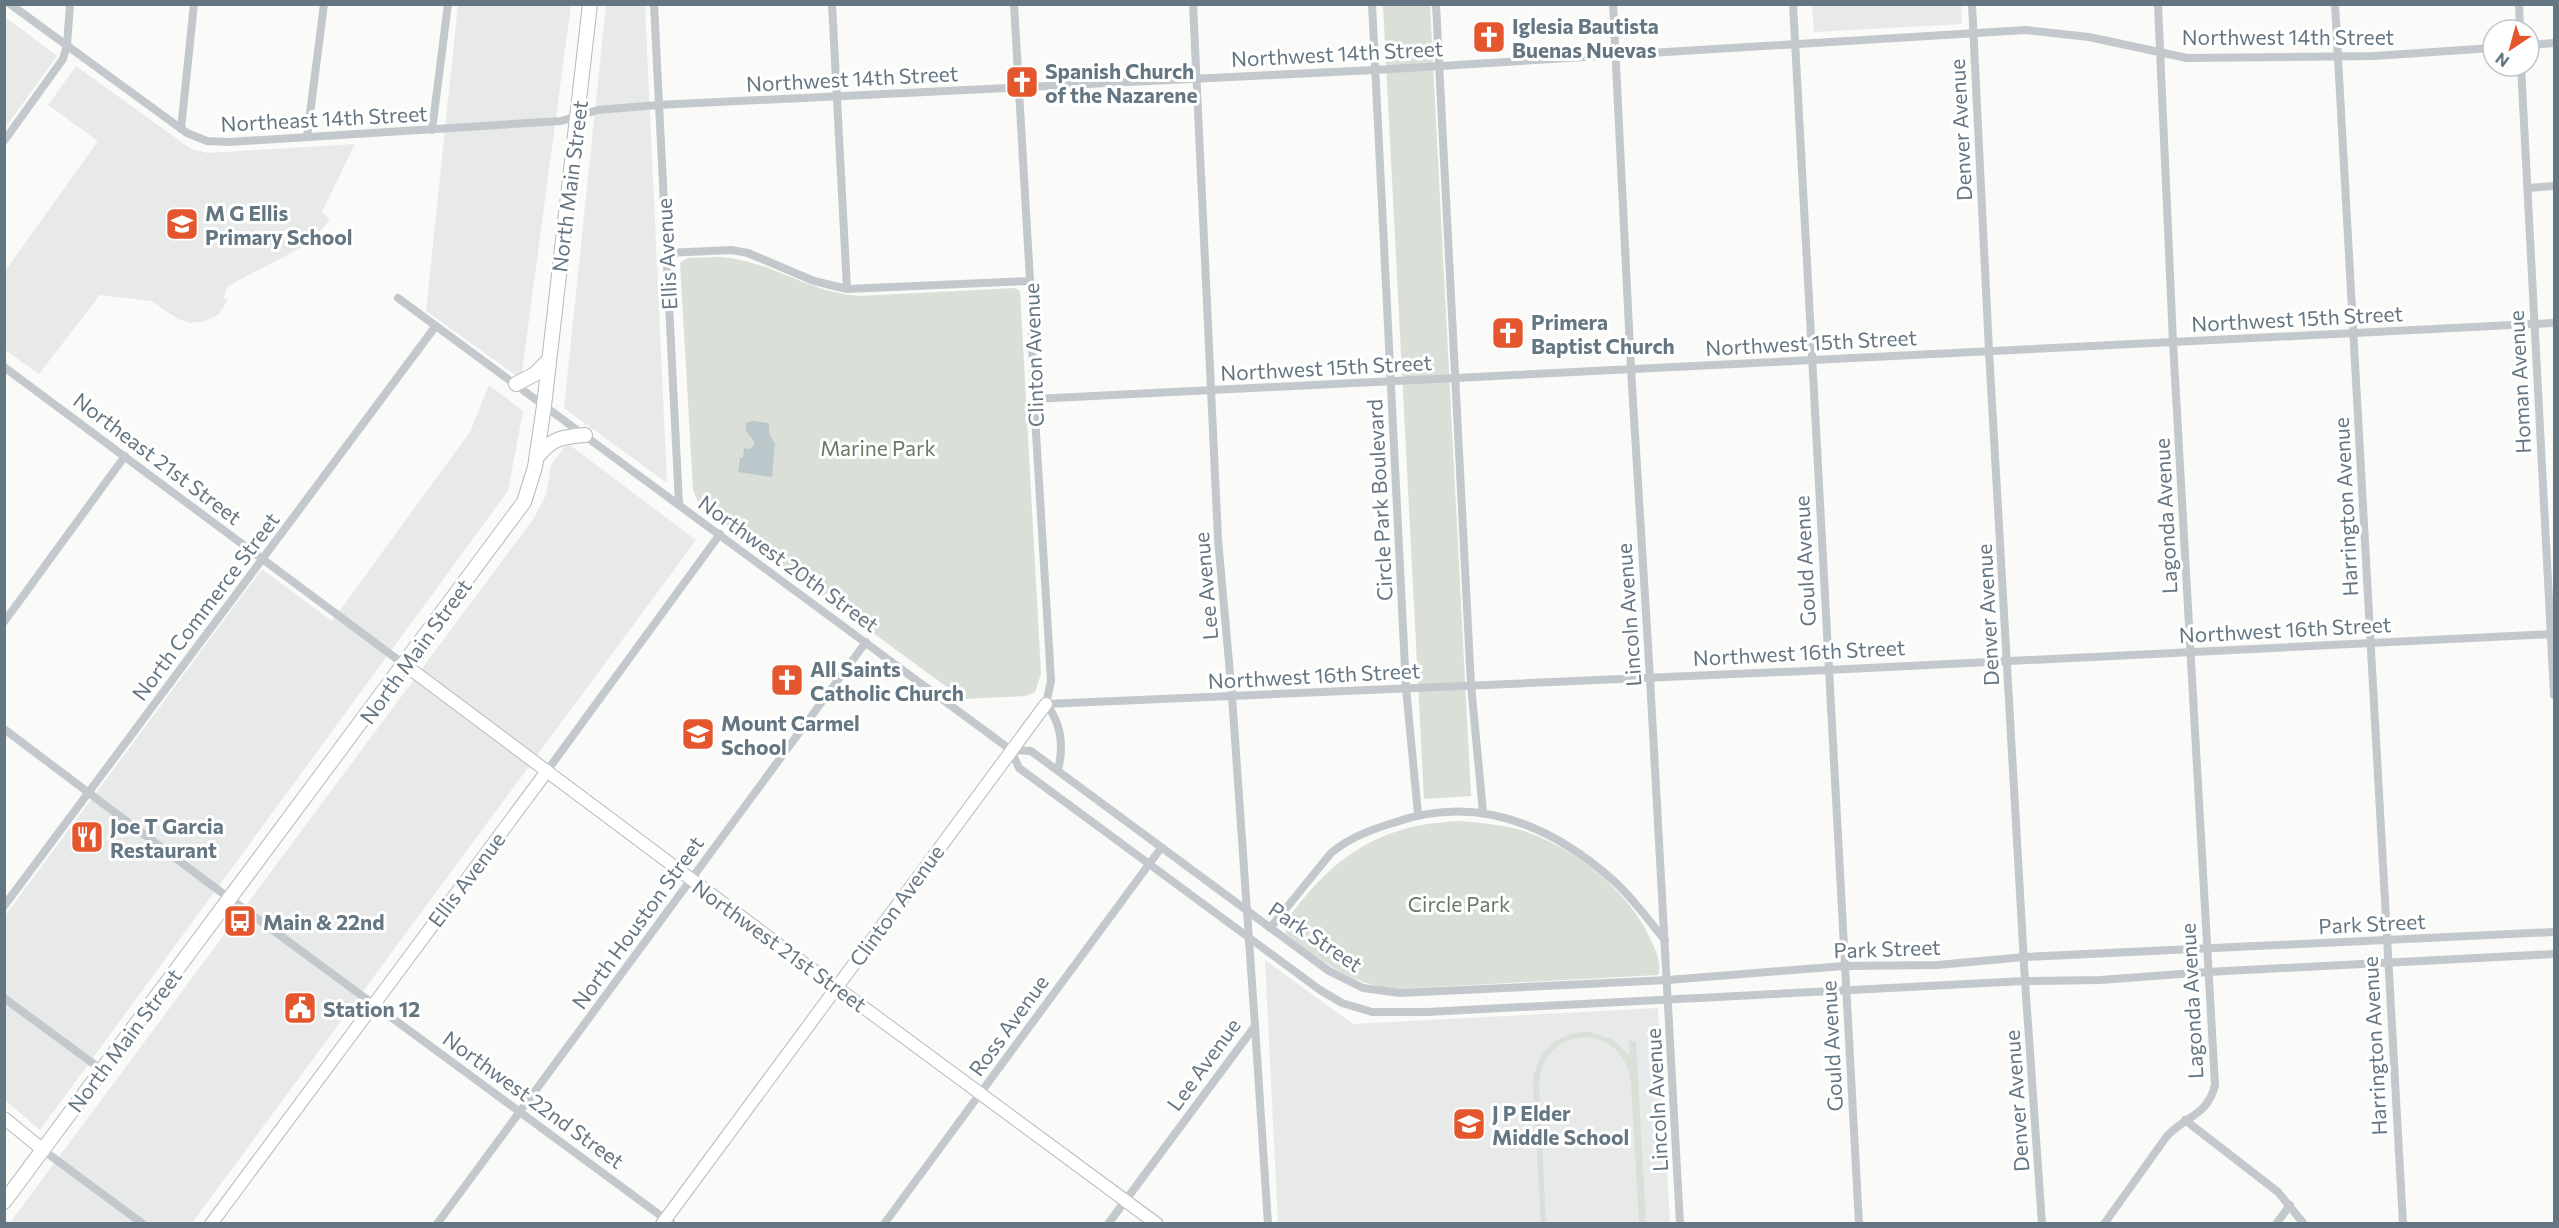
<svg xmlns="http://www.w3.org/2000/svg" width="2559" height="1228" font-family="Commissioner,sans-serif">
<rect width="100%" height="100%" fill="#fafaf8"/>
<!-- built -->
<g fill="#e8e9e9">
<polygon points="458,5 571,5 521,379 426,311"/>
<polygon points="606,5 645,5 667,483 564,408"/>
<polygon points="1812,5 1961,5 1962,24 1814,32"/>
<polygon points="5,17 57,56 5,128"/>
<polygon points="76,66 191,149 208,153 355,144 322,212 330,219 322,229 312,242 228,286 223,298 228,300 218,315 205,321 190,323 178,319 151,301 100,295 39,374 5,350 5,271 98,141 48,105"/>
<polygon points="489,385 523,411 508,491 40,1130 5,1100 4,917 262,569 332,621 470,432"/>
<polygon points="567,443 696,540 192,1223 9,1224 534,518 546,495 551,465"/>
<polygon points="1265,960 1353,1024 1658,1008 1670,1223 1278,1223"/>
</g>
<!-- green -->
<g fill="#dadfd7">
<polygon points="1383,5 1430,5 1471,796 1424,799"/>
<path d="M720 257C769 260 809 293 859 296L1015 288 1020 291 1041 674 1035 692 1026 696 963 699 699 505 693 489 680 263 687 258Z"/>
<path d="M1461 821C1482 823 1504 825 1524 831 1574 848 1626 888 1649 936 1654 947 1663 963 1658 975L1398 989C1347 984 1326 963 1286 934L1285 923C1332 857 1378 824 1461 821Z"/>
<path d="M1590 1032 1613 1040 1630 1056 1629 1041H1636L1646 1223H1639L1631 1081C1622 1020 1540 1024 1539 1086L1546 1223H1541L1533 1086C1534 1053 1557 1031 1590 1032Z"/>
</g>
<!-- water -->
<polygon fill="#bbc7cb" points="752,421 769,423 769,433 775,444 772,477 738,472 740,458 743,458 744,448 750,449 754,445 754,441 746,431 746,423"/>
<g fill="none" stroke-linecap="round" stroke-linejoin="round">
<defs>
<g id="secondary">
<polyline points="405,665 775,942 1157,1224"/>
<polyline points="4,1118 43,1150"/>
<polyline points="211,1224 547,771"/>
<polyline points="662,1224 1046,704"/>
</g>
<g id="primary">
<polyline points="516,384 535,374 548,361"/>
<path d="M538 456C552 438 562 437 585 435"/>
<polyline points="4,1202 524,502 535,467 544,406 590,4"/>
</g>
</defs>
<!-- secondary casing -->
<use href="#secondary" stroke="#b3babf" stroke-width="14"/>
<!-- primary casing -->
<use href="#primary" stroke="#b5babe" stroke-width="16"/>
<!-- street -->
<g stroke="#c3c8cc" stroke-width="8">
<polyline points="10,4 187,133 207,141 229,142 561,121 598,110 658,105 1375,70 2026,30 2089,37 2187,58 2374,56 2493,48"/>
<polyline points="654,4 679,504"/>
<polyline points="832,4 847,289"/>
<polyline points="1014,4 1030,281 1034,399 1051,681 1046,704"/>
<polyline points="1372,4 1406,688 1418,814"/>
<polyline points="1436,4 1471,685 1483,812"/>
<polyline points="1613,4 1631,369 1650,678 1680,1224"/>
<polyline points="1793,4 1859,1224"/>
<polyline points="1972,4 1989,351 2025,981 2042,1224"/>
<polyline points="2335,4 2403,1224"/>
<polyline points="2519,4 2520,30"/>
<polyline points="2529,45 2554,43"/>
<polyline points="2521,66 2554,695"/>
<polyline points="181,129 194,4"/>
<polyline points="432,130 448,4"/>
<polyline points="307,137 324,4"/>
<polyline points="4,141 63,59 67,45 70,4"/>
<polyline points="2528,188 2554,186"/>
<polyline points="666,253 731,250 748,253 814,281 847,289 1030,281"/>
<polyline points="398,298 1011,750 1019,768 1320,990 1342,1003 1372,1012 1427,1012 2025,981 2100,980 2208,972 2554,954"/>
<polyline points="4,367 405,665"/>
<polyline points="1034,399 2554,323"/>
<polyline points="4,622 125,456"/>
<polyline points="1046,704 1828,670 2554,634"/>
<path d="M1046 704C1061 723 1064 746 1058 770"/>
<polyline points="4,729 206,881 672,1224"/>
<polyline points="1011,750 1031,751 1329,971 1363,988 1400,993 1668,980 1844,966 1938,965 2024,957 2554,932"/>
<polyline points="547,771 720,534"/>
<polyline points="4,906 435,327"/>
<path d="M1270 928 1331 853C1350 837 1373 829 1396 822 1478 794 1552 826 1614 881 1633 898 1648 920 1665 940"/>
<polyline points="4,998 102,1070"/>
<polyline points="1255,1026 1268,1224"/>
<polyline points="2185,1120 2278,1192 2304,1224"/>
<polyline points="43,1150 143,1224"/>
<polyline points="437,1224 866,642"/>
<polyline points="884,1224 1161,848"/>
<polyline points="1108,1224 1255,1026 1232,696 1218,539 1193,4"/>
<path d="M2104 1224 2167 1136C2186 1116 2208 1115 2215 1085L2173 342 2158 4"/>
<polyline points="2276,1224 2290,1205"/>
</g>
<!-- secondary -->
<use href="#secondary" stroke="#fff" stroke-width="12"/>
<!-- primary -->
<use href="#primary" stroke="#fff" stroke-width="14"/>
</g>
<!-- icons -->
<defs>
<symbol id="church-square" viewBox="-11 -11 22 22"><rect x="-9" y="-9" width="18" height="18" rx="4" fill="#e4572e" stroke="#fff"/><path d="M-1.2-6h2.4v3.5h3.3v2.4h-3.3V6h-2.4V-.1h-3.3v-2.4h3.3Z" fill="#fff"/></symbol>
<symbol id="school-square" viewBox="-11 -11 22 22"><rect x="-9" y="-9" width="18" height="18" rx="4" fill="#e4572e" stroke="#fff"/><path d="M0-5L7-2L0 1L-7-2ZM-4 1L0 2.5L4 1V4Q0 6-4 4Z" fill="#fff"/></symbol>
<symbol id="restaurant-square" viewBox="-11 -11 22 22"><rect x="-9" y="-9" width="18" height="18" rx="4" fill="#e4572e" stroke="#fff"/><path d="M-5-6h1v4h1v-4h1v4h1v-4h1v5L-1.5 .5V6h-2V.5L-5-1ZM5-6V6H3V1.5H1.5Q1.5-4 5-6Z" fill="#fff"/></symbol>
<symbol id="bus-square" viewBox="-11 -11 22 22"><rect x="-9" y="-9" width="18" height="18" rx="4" fill="#e4572e" stroke="#fff"/><path d="M-5-6H5V4H4V6H2V4H-2V6H-4V4H-5ZM-3.5-4V0h7V-4ZM-3.5 1.2v1.5H-2V1.2ZM2 1.2v1.5H3.5V1.2Z" fill="#fff"/></symbol>
<symbol id="civic-square" viewBox="-11 -11 22 22"><rect x="-9" y="-9" width="18" height="18" rx="4" fill="#e4572e" stroke="#fff"/><path d="M-.6-6.5H3V-4.5H.6V-3L4-1V1h2V6H-6V1h2V-1L-.6-3ZM-1.2 2.5V6h2.4V2.5Z" fill="#fff"/></symbol>
</defs>
<g fill-rule="evenodd">
<use href="#church-square" x="1470" y="18" width="38" height="38"/>
<use href="#church-square" x="1003" y="63" width="38" height="38"/>
<use href="#school-square" x="163" y="205" width="38" height="38"/>
<use href="#church-square" x="1489" y="314" width="38" height="38"/>
<use href="#church-square" x="768" y="661" width="38" height="38"/>
<use href="#school-square" x="679" y="715" width="38" height="38"/>
<use href="#restaurant-square" x="68" y="818" width="38" height="38"/>
<use href="#bus-square" x="221" y="902" width="38" height="38"/>
<use href="#civic-square" x="281" y="989" width="38" height="38"/>
<use href="#school-square" x="1450" y="1105" width="38" height="38"/>
</g>
<g text-anchor="middle" dominant-baseline="central" stroke-width="6" stroke-linejoin="round" paint-order="stroke">
<!-- poi labels -->
<g font-size="21" font-weight="bold" fill="#657683" stroke="#fff" text-anchor="start">
<text x="1512" y="25">Iglesia Bautista<tspan x="1512" dy="24">Buenas Nuevas</tspan></text>
<text x="1045" y="70">Spanish Church<tspan x="1045" dy="24">of the Nazarene</tspan></text>
<text x="205" y="212">M G Ellis<tspan x="205" dy="24">Primary School</tspan></text>
<text x="1531" y="321">Primera<tspan x="1531" dy="24">Baptist Church</tspan></text>
<text x="810" y="668">All Saints<tspan x="810" dy="24">Catholic Church</tspan></text>
<text x="721" y="722">Mount Carmel<tspan x="721" dy="24">School</tspan></text>
<text x="110" y="825">Joe T Garcia<tspan x="110" dy="24">Restaurant</tspan></text>
<text x="263" y="921">Main &amp; 22nd</text>
<text x="323" y="1008">Station 12</text>
<text x="1492" y="1112">J P Elder<tspan x="1492" dy="24">Middle School</tspan></text>
</g>
<!-- street labels -->
<g font-size="21" fill="#657683" stroke="#fff">
<text x="2288" y="36">Northwest 14th Street</text>
<text transform="translate(1337 53) rotate(-3)">Northwest 14th Street</text>
<text transform="translate(852 78) rotate(-3)">Northwest 14th Street</text>
<text transform="translate(324 118) rotate(-3)">Northeast 14th Street</text>
<text transform="translate(1960 130) rotate(-93)">Denver Avenue</text>
<text transform="translate(569 186) rotate(-83)">North Main Street</text>
<text transform="translate(666 254) rotate(-93)">Ellis Avenue</text>
<text transform="translate(2297 318) rotate(-3)">Northwest 15th Street</text>
<text transform="translate(1811 342) rotate(-3)">Northwest 15th Street</text>
<text transform="translate(1033 355) rotate(-92)">Clinton Avenue</text>
<text transform="translate(1326 367) rotate(-3)">Northwest 15th Street</text>
<text transform="translate(2519 382) rotate(-93)">Homan Avenue</text>
<text transform="translate(158 458) rotate(37)">Northeast 21st Street</text>
<text transform="translate(1379 500) rotate(-93)">Circle Park Boulevard</text>
<text transform="translate(2345 507) rotate(-93)">Harrington Avenue</text>
<text transform="translate(2165 516) rotate(-93)">Lagonda Avenue</text>
<text transform="translate(1804 561) rotate(-93)">Gould Avenue</text>
<text transform="translate(789 563) rotate(36)">Northwest 20th Street</text>
<text transform="translate(1205 586) rotate(-95)">Lee Avenue</text>
<text transform="translate(205 606) rotate(-53)">North Commerce Street</text>
<text transform="translate(1628 615) rotate(-94)">Lincoln Avenue</text>
<text transform="translate(1987 615) rotate(-93)">Denver Avenue</text>
<text transform="translate(2285 629) rotate(-3)">Northwest 16th Street</text>
<text transform="translate(415 651) rotate(-54)">North Main Street</text>
<text transform="translate(1799 652) rotate(-3)">Northwest 16th Street</text>
<text transform="translate(1314 675) rotate(-3)">Northwest 16th Street</text>
<text transform="translate(466 879) rotate(-53)">Ellis Avenue</text>
<text transform="translate(896 905) rotate(-54)">Clinton Avenue</text>
<text transform="translate(637 922) rotate(-54)">North Houston Street</text>
<text transform="translate(2372 923) rotate(-3)">Park Street</text>
<text transform="translate(1316 936) rotate(34)">Park Street</text>
<text transform="translate(780 945) rotate(36)">Northwest 21st Street</text>
<text transform="translate(1887 948) rotate(-2)">Park Street</text>
<text transform="translate(2191 1001) rotate(-93)">Lagonda Avenue</text>
<text transform="translate(1008 1025) rotate(-54)">Ross Avenue</text>
<text transform="translate(124 1040) rotate(-53)">North Main Street</text>
<text transform="translate(1831 1046) rotate(-93)">Gould Avenue</text>
<text transform="translate(2374 1046) rotate(-93)">Harrington Avenue</text>
<text transform="translate(1203 1064) rotate(-54)">Lee Avenue</text>
<text transform="translate(534 1099) rotate(36)">Northwest 22nd Street</text>
<text transform="translate(1656 1100) rotate(-93)">Lincoln Avenue</text>
<text transform="translate(2016 1101) rotate(-94)">Denver Avenue</text>
</g>
<!-- park labels -->
<g font-size="21" fill="#687a64" stroke="#fff">
<text x="878" y="447">Marine Park</text>
<text x="1459" y="903">Circle Park</text>
</g>
</g>
<!-- border -->
<rect width="2559" height="1228" fill="none" stroke="#657683" stroke-width="12"/>
<!-- north arrow -->
<g transform="translate(2511 48) rotate(216)"><circle r="28" fill="#ffffff" stroke="#c1c8cd" stroke-width="1.5"/>
<path d="M0-4.5L10 22L0 15L-10 22Z" fill="#e4572e"/>
<text y="-9" font-size="16" font-weight="bold" text-anchor="middle" fill="#657683">N</text>
</g>
</svg>
